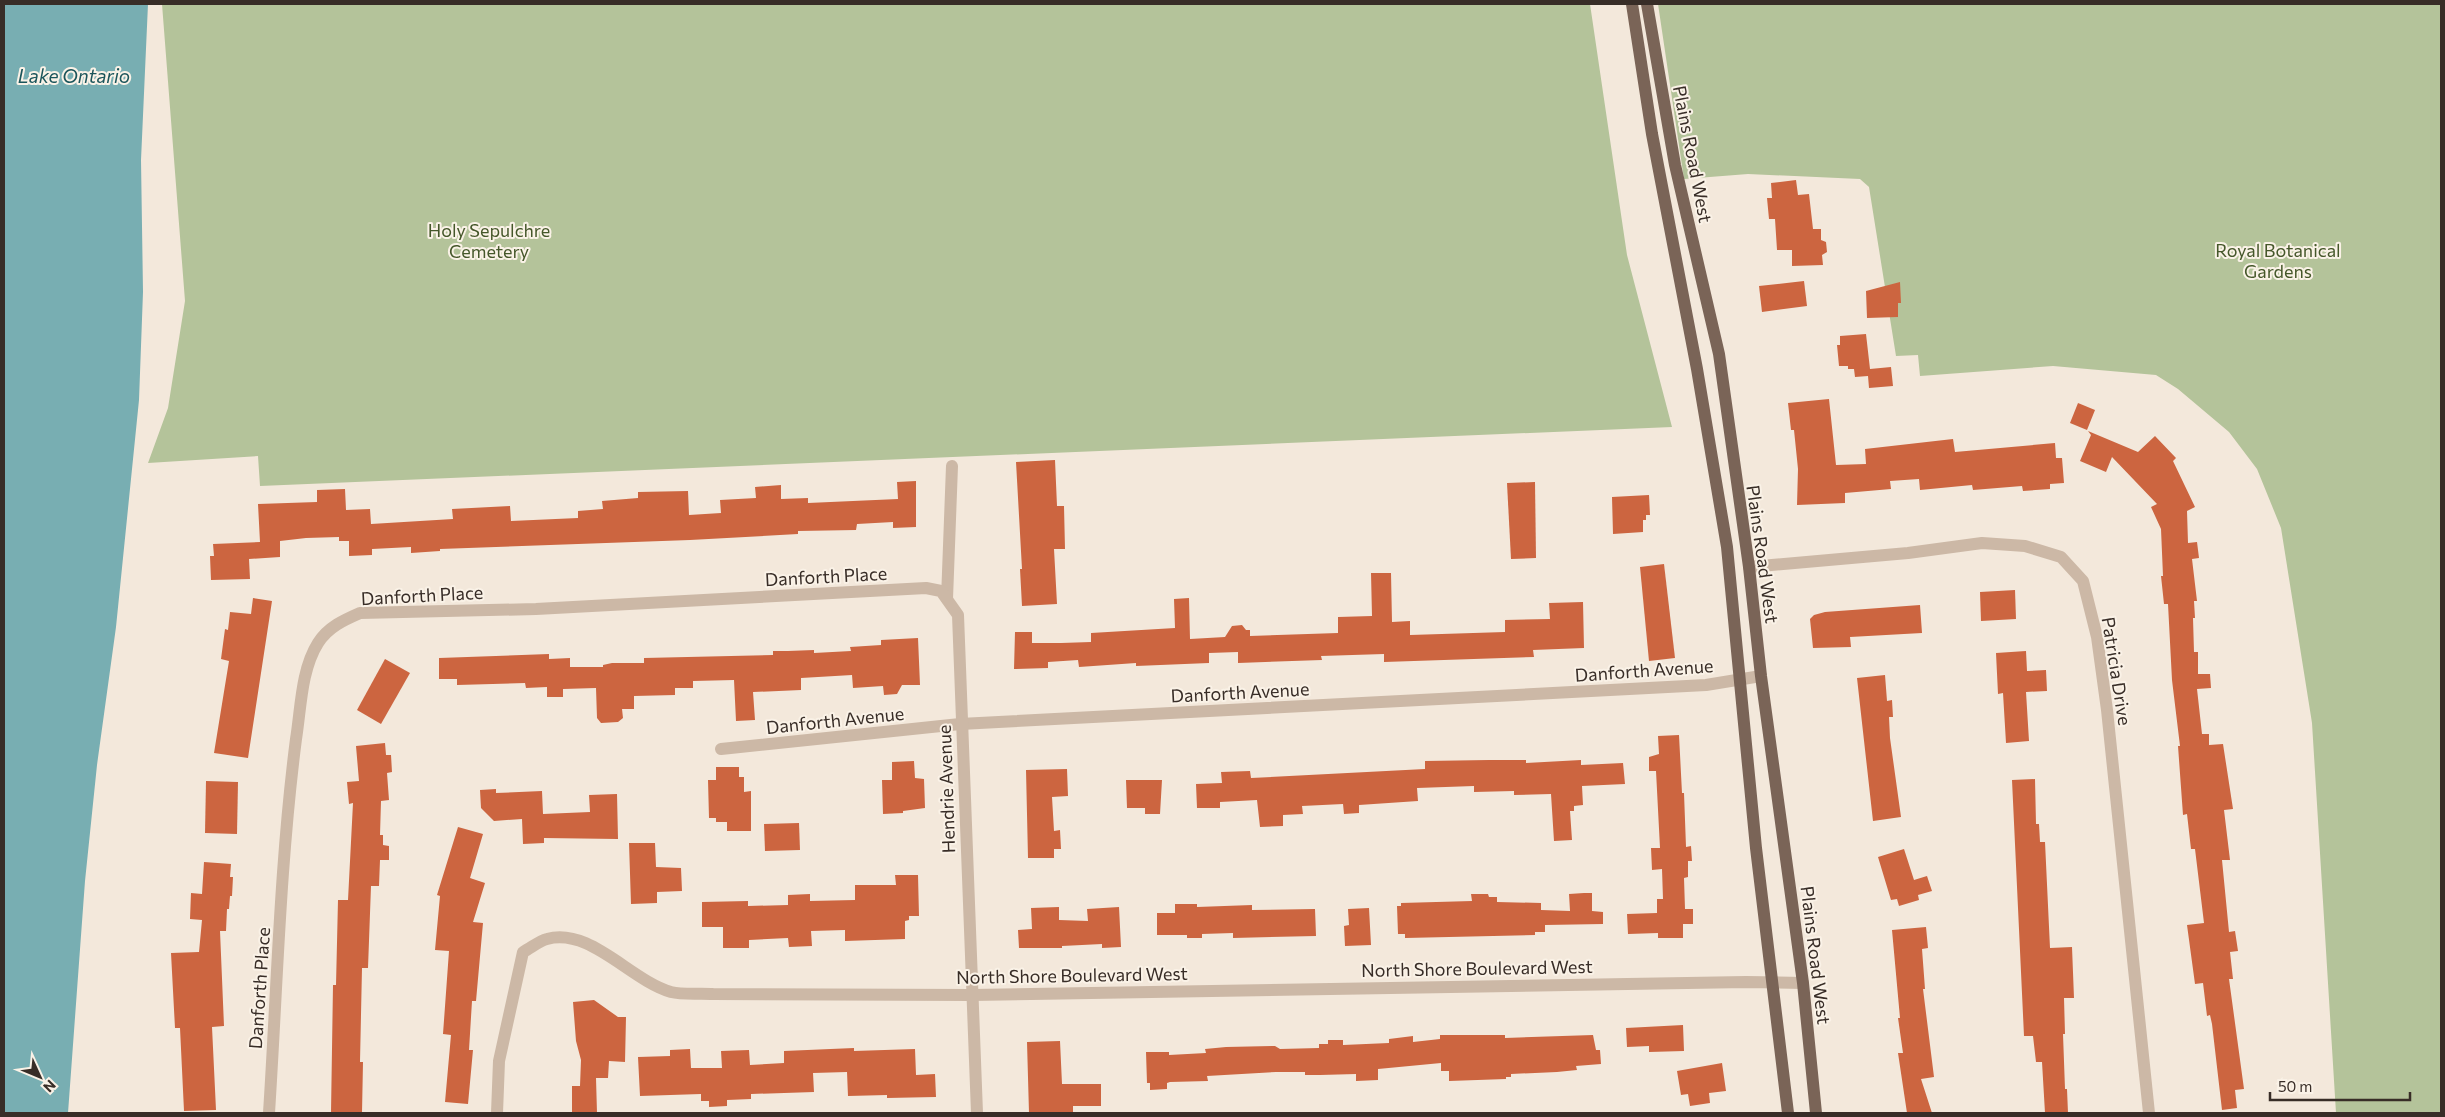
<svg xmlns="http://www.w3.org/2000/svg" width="2445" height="1117" font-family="Commissioner,sans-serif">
<rect width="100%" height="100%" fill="#f3e8db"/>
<!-- green -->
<g fill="#b4c39a">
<polygon points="162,4 1590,4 1627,255 1672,427 260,486 258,456 148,463 168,408 185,301"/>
<polygon points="1658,4 2441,4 2441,1113 2336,1113 2312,723 2281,528 2257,469 2229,432 2178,389 2156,375 2053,366 1920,376 1918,355 1896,356 1869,187 1860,179 1748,174 1684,179"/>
</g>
<!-- water -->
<polygon fill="#78aeb2" points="4,4 148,4 141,160 143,292 139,400 116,627 97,765 85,881 68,1113 4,1113"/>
<!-- building -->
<g fill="#cc6540">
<polygon points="1796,180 1798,195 1809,194 1813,229 1821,229 1821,240 1826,242 1827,252 1822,255 1823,265 1792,266 1792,250 1777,250 1775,219 1769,219 1767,198 1772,198 1771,183"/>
<polygon points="1804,281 1807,306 1762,312 1759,286"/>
<polygon points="1900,282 1901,303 1898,303 1898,317 1867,318 1866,291"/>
<polygon points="1866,334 1870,369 1891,367 1893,386 1869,388 1868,376 1855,377 1854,369 1848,369 1848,366 1839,366 1837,345 1840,345 1840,336"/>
<polygon points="1829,399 1836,465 1866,464 1865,449 1953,439 1955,452 2055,443 2056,458 2062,458 2064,483 2050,484 2050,489 2023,491 2022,486 1973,490 1972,485 1920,490 1919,479 1890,481 1891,489 1845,493 1845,503 1797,505 1798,469 1794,430 1791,430 1788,403"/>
<polygon points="2078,403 2095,410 2087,430 2070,423"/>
<polygon points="2088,431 2138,452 2155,436 2176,458 2173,461 2195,507 2187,511 2188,543 2197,542 2199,558 2192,559 2197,601 2194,601 2195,618 2193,618 2194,652 2198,652 2198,674 2210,674 2211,688 2197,689 2202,734 2209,734 2209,745 2223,744 2233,809 2224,810 2230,860 2222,860 2229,932 2235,931 2238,951 2230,952 2233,979 2229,979 2244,1089 2235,1090 2237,1108 2222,1110 2212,1024 2210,1015 2207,1016 2203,983 2195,984 2187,925 2204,923 2195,849 2191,849 2187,814 2183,815 2178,746 2180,746 2172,680 2168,604 2164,604 2161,576 2163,576 2161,529 2151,507 2157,504 2112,457 2106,472 2080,461 2091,435"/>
<polygon points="1055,460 1057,506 1064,506 1065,549 1054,549 1057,604 1022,606 1020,569 1022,569 1016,462"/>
<polygon points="916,481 916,527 893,528 893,522 857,524 856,530 798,531 798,534 690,540 440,549 440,551 411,553 411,547 372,549 372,555 349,556 349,541 339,541 339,537 306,538 280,541 280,557 249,559 250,579 211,580 210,556 214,556 213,544 260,542 258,504 317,502 317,490 345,489 346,510 370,509 371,524 453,519 452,509 510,506 511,521 578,518 578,511 603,509 602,501 638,498 638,492 688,491 689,515 721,513 720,500 756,498 755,487 781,485 781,499 808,498 808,503 898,499 897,482"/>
<polygon points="1535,482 1536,558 1511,559 1507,483"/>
<polygon points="1649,495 1650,515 1646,515 1646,520 1643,520 1643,532 1613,534 1612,497"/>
<polygon points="1664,564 1675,658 1649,661 1640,567"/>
<polygon points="1371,573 1391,573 1392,622 1410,621 1410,635 1505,632 1505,620 1550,619 1549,603 1583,602 1584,648 1533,650 1534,657 1384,662 1384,654 1321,656 1322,660 1238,663 1238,652 1209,653 1209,663 1136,666 1136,663 1079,667 1078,660 1048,662 1048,668 1014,669 1015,632 1032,632 1032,643 1061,643 1091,642 1091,633 1175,628 1174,599 1189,598 1190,639 1225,637 1232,626 1242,625 1246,630 1250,630 1250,636 1338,633 1338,617 1372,616"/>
<polygon points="2015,590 2016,619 1981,621 1980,592"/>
<polygon points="253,598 272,601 248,758 214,753 229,661 221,659 225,629 228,630 230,612 251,614"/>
<polygon points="1920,605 1922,633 1850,637 1851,647 1813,648 1810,619 1814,615 1825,612"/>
<polygon points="918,638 920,685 902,685 897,694 884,695 883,686 853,688 852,675 801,678 801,690 753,692 755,720 736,721 734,680 693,681 693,688 675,688 675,695 634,696 634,709 622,709 623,718 618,722 601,723 597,718 596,688 563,689 563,697 547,697 547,687 526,688 525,683 457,685 457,679 439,679 439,658 549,654 549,659 570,658 570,667 603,667 603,665 612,663 644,663 644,658 773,655 773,651 788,651 814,650 814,653 851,651 850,647 881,645 881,640"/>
<polygon points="2026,651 2027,671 2046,670 2047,691 2026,692 2029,741 2006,743 2003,693 1998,694 1996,653"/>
<polygon points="385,659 410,673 381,724 357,710"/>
<polygon points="1885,675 1887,701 1892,700 1893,717 1889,717 1890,738 1901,817 1873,821 1857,678"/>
<polygon points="1679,735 1682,793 1684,793 1686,847 1691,846 1692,861 1688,861 1688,877 1684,878 1685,909 1693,909 1693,924 1683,924 1683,938 1658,938 1658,933 1628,934 1627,914 1657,913 1657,899 1663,899 1662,869 1652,870 1651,848 1660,848 1656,771 1649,771 1649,757 1659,754 1658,736"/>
<polygon points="385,743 386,755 391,755 392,772 387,773 389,800 381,801 380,835 383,835 383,845 389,846 389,860 380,860 379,886 371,886 368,968 362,968 360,1062 363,1062 362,1113 331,1113 333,985 336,985 338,900 348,900 353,803 349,804 347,782 359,781 356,746"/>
<polygon points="1489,760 1526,760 1526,763 1581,760 1581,765 1623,763 1625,784 1582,786 1583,805 1574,806 1574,811 1570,811 1572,840 1554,841 1551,794 1514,795 1514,791 1474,792 1474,786 1417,788 1418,801 1359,805 1359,813 1344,814 1343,804 1302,806 1303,814 1283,815 1283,826 1260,827 1257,800 1220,802 1220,808 1197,808 1196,784 1222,783 1221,772 1250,771 1251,778 1425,769 1425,761"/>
<polygon points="914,761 915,778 924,779 925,808 903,811 903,813 883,814 882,780 892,780 892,762"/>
<polygon points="716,767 739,767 739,777 744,777 744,792 751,791 751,831 727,831 727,822 716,822 716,818 709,818 708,780 716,780"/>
<polygon points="1067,769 1068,796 1052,797 1054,831 1060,830 1061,849 1054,849 1054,858 1028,858 1026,770"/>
<polygon points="2035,779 2036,824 2039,824 2040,842 2045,842 2050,948 2072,947 2074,998 2064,998 2065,1034 2063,1034 2065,1089 2067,1089 2068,1113 2045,1113 2042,1062 2036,1062 2033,1036 2024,1036 2012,780"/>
<polygon points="1126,780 1162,780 1160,814 1145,814 1145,808 1127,808"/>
<polygon points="206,781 238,782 237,834 205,833"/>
<polygon points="496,789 496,793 542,791 543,814 590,812 589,795 617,794 618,839 544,838 544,843 523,844 522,819 494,821 481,808 480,790"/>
<polygon points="799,823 800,850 765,851 764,824"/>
<polygon points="458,827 483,834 470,878 485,883 473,922 483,923 476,1001 472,1001 469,1050 473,1050 468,1104 445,1102 451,1035 443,1034 449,951 435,950 440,896 437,895"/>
<polygon points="629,843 655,843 656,867 681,868 682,891 657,892 657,903 631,904"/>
<polygon points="1904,849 1914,880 1927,876 1932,891 1918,895 1919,900 1899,906 1897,899 1891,900 1878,857"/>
<polygon points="204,862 231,864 230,877 233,877 232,896 230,896 229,909 227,909 226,931 220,931 224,1026 212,1027 216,1110 184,1111 180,1028 175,1028 171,953 199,952 202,920 190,919 191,893 202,894"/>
<polygon points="895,875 918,875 919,916 909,916 909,920 905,921 905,939 845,941 845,930 811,931 812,946 789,947 788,938 749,940 749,948 723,948 723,927 702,927 702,902 748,901 748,906 788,905 788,895 810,894 810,901 855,900 855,885 896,885"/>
<polygon points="1584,893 1592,893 1592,911 1603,912 1603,924 1545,925 1545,932 1535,932 1535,935 1405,938 1405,934 1398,934 1397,906 1401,906 1401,903 1472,901 1471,894 1488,894 1489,897 1497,897 1497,902 1541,903 1541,910 1570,911 1569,894"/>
<polygon points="1175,904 1197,904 1197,907 1252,905 1252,910 1315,909 1316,936 1233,938 1233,933 1202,934 1202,938 1187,938 1187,935 1157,935 1157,913 1175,913"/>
<polygon points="1059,907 1059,920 1088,921 1087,909 1119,907 1121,947 1102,948 1102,944 1062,946 1062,948 1019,948 1018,930 1032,929 1031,908"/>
<polygon points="1369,908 1371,945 1345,946 1344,926 1349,925 1348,909"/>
<polygon points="1926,927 1928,948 1922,949 1925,989 1923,989 1934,1077 1921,1079 1932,1113 1907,1113 1898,1053 1903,1053 1898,1018 1900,1018 1892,930"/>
<polygon points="594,1000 618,1017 626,1017 625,1062 609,1061 608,1078 596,1078 597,1113 572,1113 572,1086 580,1086 581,1060 576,1041 573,1002"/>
<polygon points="1683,1025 1684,1051 1649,1052 1649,1046 1627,1047 1626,1028"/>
<polygon points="1440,1035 1505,1035 1505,1038 1593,1035 1596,1050 1600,1050 1601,1064 1576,1066 1577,1070 1557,1072 1511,1074 1511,1077 1506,1077 1506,1079 1449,1081 1449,1071 1441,1071 1441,1063 1378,1069 1378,1080 1356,1081 1356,1074 1320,1075 1305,1075 1305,1072 1276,1072 1207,1076 1208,1081 1170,1082 1167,1083 1167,1089 1150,1090 1150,1083 1147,1083 1146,1052 1169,1052 1169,1055 1206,1053 1205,1049 1226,1047 1275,1046 1280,1049 1319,1048 1319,1044 1328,1044 1328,1040 1343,1040 1343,1045 1389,1043 1389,1039 1413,1036 1413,1042 1440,1039"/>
<polygon points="1060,1041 1062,1084 1101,1084 1101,1106 1073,1106 1073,1113 1029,1113 1027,1042"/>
<polygon points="854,1048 854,1051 915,1049 916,1075 935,1074 936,1097 887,1098 887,1095 848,1096 847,1072 813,1073 814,1092 751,1094 751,1099 727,1100 727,1106 709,1107 709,1101 701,1101 701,1094 640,1096 638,1057 670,1056 670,1050 690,1049 691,1068 722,1068 721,1051 749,1050 750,1065 784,1063 784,1051"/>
<polygon points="1722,1063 1726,1091 1709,1093 1710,1103 1690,1106 1688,1094 1681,1095 1677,1071"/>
</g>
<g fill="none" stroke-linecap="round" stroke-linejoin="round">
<!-- minor -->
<g stroke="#ccb8a6" stroke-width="12">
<polyline points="1749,567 1908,553 1982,543 2025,546 2061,557 2083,581 2097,637 2107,710 2149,1113"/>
<polyline points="947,599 952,466"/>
<polyline points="721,749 960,724 1706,685 1761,676"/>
<path d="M269 1113C277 989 280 863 296 739 301 708 301 670 318 643 328 627 344 620 360 613L536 609 926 588 941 591 958 615 977 1113"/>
<path d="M497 1113 499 1061 523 952C531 948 539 941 547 939 590 927 630 980 671 992 683 995 700 993 713 994L972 995 1746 982 1803 983"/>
</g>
<!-- major -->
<g stroke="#7a6457" stroke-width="12">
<polyline points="1632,4 1652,134 1697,369 1727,547 1756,848 1788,1113"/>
<polyline points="1647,4 1675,165 1719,354 1749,567 1761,676 1803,983 1816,1113"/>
</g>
</g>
<g text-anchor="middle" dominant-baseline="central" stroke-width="4" stroke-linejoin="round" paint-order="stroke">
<!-- street labels -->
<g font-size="18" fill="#382d27" stroke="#faf2e7">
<text transform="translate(1693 154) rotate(79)">Plains Road West</text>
<text transform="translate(1763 554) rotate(82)">Plains Road West</text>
<text transform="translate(826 576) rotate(-3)">Danforth Place</text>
<text transform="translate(422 595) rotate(-3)">Danforth Place</text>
<text transform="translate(1644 670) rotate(-4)">Danforth Avenue</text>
<text transform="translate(2117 671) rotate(81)">Patricia Drive</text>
<text transform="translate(1240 692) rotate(-3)">Danforth Avenue</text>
<text transform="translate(835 720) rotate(-6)">Danforth Avenue</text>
<text transform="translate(946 789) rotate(-92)">Hendrie Avenue</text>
<text transform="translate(1816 955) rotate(83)">Plains Road West</text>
<text transform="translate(1477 968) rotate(-1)">North Shore Boulevard West</text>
<text transform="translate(1072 975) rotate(-1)">North Shore Boulevard West</text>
<text transform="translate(259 988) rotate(-86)">Danforth Place</text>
</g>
<!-- park labels -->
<g font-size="18" fill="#45572a" stroke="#faf2e7">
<text x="489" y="230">Holy Sepulchre<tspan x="489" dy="21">Cemetery</tspan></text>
<text x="2278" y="250">Royal Botanical<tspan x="2278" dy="21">Gardens</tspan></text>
</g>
<!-- water labels -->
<g font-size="19" font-style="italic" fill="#1b555b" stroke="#faf2e7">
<text x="74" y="75">Lake Ontario</text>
</g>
</g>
<!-- border -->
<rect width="2445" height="1117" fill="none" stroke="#382d27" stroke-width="10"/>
<!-- north arrow -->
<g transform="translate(40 1077) rotate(134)" stroke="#faf2e7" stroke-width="4" paint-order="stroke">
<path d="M0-4L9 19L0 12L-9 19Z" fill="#382d27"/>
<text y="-8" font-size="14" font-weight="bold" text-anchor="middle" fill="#382d27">N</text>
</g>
<!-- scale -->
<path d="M2270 1092v8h140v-8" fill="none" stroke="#382d27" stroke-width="2.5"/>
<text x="2278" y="1092" font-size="15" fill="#382d27" stroke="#faf2e7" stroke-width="4" paint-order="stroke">50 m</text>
</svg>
